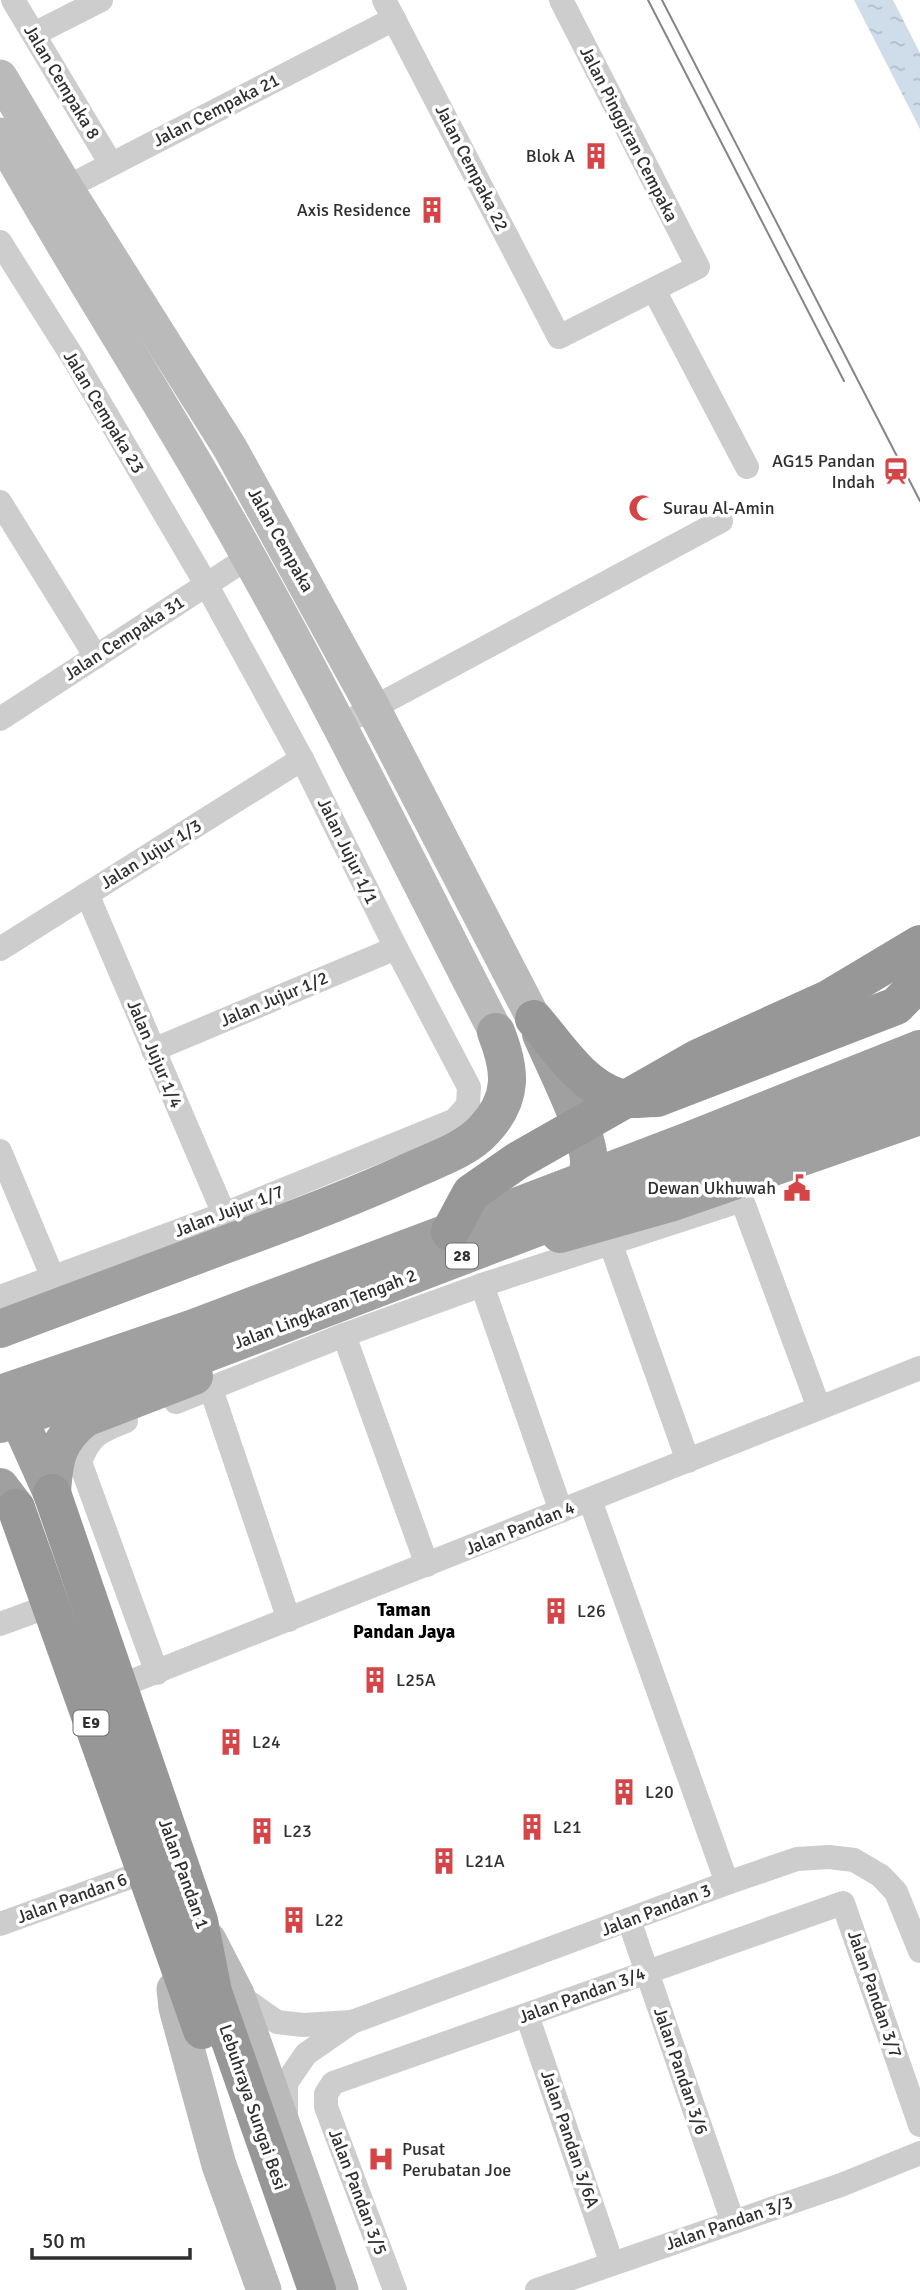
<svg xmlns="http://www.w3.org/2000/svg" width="920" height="2290" font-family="Signika,sans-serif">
<defs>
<pattern id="water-ripples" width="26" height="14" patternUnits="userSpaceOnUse" patternTransform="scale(1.75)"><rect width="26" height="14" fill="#cedde9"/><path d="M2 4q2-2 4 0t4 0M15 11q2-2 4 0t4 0" fill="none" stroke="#b1bec8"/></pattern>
</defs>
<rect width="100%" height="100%" fill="#fff"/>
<!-- water -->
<polygon fill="url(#water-ripples)" points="854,0 893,0 920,53 920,129"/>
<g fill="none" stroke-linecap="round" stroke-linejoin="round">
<!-- minor -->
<g stroke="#cdcdcd" stroke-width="24">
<polyline points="13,0 111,164"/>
<polyline points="384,0 559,337 698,267 561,0"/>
<polyline points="34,34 101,0"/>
<polyline points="54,194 394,19"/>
<polyline points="0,242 74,359 206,584 302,759 396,948 469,1087 468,1105 455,1120 224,1214 0,1297"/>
<polyline points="654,290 747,467"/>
<polyline points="0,502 96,657"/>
<polyline points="358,716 721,521"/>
<polyline points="0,719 249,557"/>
<polyline points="87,894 224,1214"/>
<polyline points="0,949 302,759"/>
<polyline points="153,1050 396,948"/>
<polyline points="0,1151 53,1278"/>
<polyline points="610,1242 688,1461"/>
<polyline points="482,1285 561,1511"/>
<polyline points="344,1335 427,1565"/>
<polyline points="211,1389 289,1620"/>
<polyline points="176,1402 344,1335 482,1285 742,1200 819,1408"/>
<path d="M126 1421C100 1431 90 1435 80 1462L157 1673"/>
<polyline points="590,1500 727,1883"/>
<polyline points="0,1624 49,1606"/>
<polyline points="120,1686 920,1368"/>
<polyline points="629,1920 733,2222"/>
<polyline points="0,1924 144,1872"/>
<polyline points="237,1994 277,2022 303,2025 351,2022"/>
<polyline points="527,2015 612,2264"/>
<polyline points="286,2113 286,2083 306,2054 352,2022 727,1883 797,1859 829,1857 854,1860 881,1876 896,1892 920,1951"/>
<polyline points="395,2290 326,2107 326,2094 333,2083 843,1903 920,2125"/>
<polyline points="537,2290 841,2185 920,2153"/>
</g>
<!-- secondary -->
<g stroke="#bababa" stroke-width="35">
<polyline points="0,77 66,188 230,448 373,708 534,1019"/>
<path d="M0 135C79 277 169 412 247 554 335 711 414 873 496 1032"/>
<polyline points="209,1940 237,1994 341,2290"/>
<polyline points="174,1989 176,2008 219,2165 264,2290"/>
</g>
<!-- trunk -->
<g stroke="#a0a0a0" stroke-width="38">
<path d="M541 1034C554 1065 591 1135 589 1166 587 1181 580 1193 572 1205"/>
<polyline points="560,1234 670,1203 920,1116"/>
<path d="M0 1329C75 1301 149 1273 224 1245 285 1223 346 1200 406 1173 431 1161 465 1151 484 1130 514 1098 511 1070 496 1032"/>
<polyline points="0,1394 191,1329 450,1232"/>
<polyline points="0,1408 22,1426 52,1493"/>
<polyline points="0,1487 16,1508"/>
<path d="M52 1493C54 1459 57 1440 85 1418L194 1376"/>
</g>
<!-- motorway -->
<g stroke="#979797" stroke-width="38">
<path d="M534 1019C558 1047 581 1085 618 1097 630 1101 644 1098 657 1098L896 1006 920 982"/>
<polyline points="52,1493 199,1921 213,1992 317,2290"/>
<polyline points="16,1508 202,2030"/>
</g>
<!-- tram -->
<g stroke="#858585" stroke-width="2">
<polyline points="648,0 844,381"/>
<polyline points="662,0 920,501"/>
</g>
<!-- trunk-bridge -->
<g stroke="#a0a0a0" stroke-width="38">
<polyline points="450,1232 691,1140 920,1049"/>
<polyline points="0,1424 202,1355 696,1167 920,1078"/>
</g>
<!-- motorway-bridge -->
<polyline stroke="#979797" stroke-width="38" points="450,1232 471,1193 517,1161 698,1058 828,999 920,944"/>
</g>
<!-- icons -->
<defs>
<symbol id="building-bare" viewBox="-9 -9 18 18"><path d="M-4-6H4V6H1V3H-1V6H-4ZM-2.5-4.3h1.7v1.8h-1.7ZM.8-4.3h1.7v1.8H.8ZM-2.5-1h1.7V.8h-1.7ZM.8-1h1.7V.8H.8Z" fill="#d54547" stroke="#fff" stroke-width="2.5" paint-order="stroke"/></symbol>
<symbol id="station-bare" viewBox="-9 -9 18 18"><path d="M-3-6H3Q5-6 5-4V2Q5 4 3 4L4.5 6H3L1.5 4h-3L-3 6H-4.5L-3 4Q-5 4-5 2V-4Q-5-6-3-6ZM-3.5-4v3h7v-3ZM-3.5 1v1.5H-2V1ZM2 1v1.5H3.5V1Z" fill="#d54547" stroke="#fff" stroke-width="2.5" paint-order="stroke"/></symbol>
<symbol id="mosque-bare" viewBox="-9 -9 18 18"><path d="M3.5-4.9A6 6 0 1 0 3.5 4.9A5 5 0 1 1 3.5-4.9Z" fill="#d54547" stroke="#fff" stroke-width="2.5" paint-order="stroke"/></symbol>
<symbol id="civic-bare" viewBox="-9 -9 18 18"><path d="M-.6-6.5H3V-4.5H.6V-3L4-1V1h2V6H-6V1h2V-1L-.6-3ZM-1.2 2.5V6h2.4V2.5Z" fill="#d54547" stroke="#fff" stroke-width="2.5" paint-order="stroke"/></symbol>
<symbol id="hospital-bare" viewBox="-9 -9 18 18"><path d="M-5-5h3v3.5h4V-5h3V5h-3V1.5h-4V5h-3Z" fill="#d54547" stroke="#fff" stroke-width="2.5" paint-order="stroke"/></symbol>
</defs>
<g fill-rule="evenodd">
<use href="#building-bare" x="577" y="137" width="38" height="38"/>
<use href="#building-bare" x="413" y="191" width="38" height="38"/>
<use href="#station-bare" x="877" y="452" width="38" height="38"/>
<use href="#mosque-bare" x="623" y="489" width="38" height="38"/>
<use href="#civic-bare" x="778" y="1169" width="38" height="38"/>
<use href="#building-bare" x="537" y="1592" width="38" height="38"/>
<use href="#building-bare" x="356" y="1661" width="38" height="38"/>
<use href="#building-bare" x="212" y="1723" width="38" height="38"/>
<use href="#building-bare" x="605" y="1773" width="38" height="38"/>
<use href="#building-bare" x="513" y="1808" width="38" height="38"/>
<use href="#building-bare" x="243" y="1812" width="38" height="38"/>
<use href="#building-bare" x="425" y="1842" width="38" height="38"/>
<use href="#building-bare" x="275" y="1901" width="38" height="38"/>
<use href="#hospital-bare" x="362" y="2140" width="38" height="38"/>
</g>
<g text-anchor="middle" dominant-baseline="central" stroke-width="7" stroke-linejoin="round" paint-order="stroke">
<!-- shield labels -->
<g fill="#fff" stroke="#6e6e6e" stroke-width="2">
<rect x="446" y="1243.5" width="32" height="25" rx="5"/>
<rect x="73.5" y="1710.5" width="35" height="25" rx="5"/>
</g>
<g font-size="16" font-weight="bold" fill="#303030">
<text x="462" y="1256">28</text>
<text x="91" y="1723">E9</text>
</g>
<!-- street labels -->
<g font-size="18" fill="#303030" stroke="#fff">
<text transform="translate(62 82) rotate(59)">Jalan Cempaka 8</text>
<text transform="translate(216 110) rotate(-27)">Jalan Cempaka 21</text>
<text transform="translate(629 134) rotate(63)">Jalan Pinggiran Cempaka</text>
<text transform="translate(472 168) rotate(63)">Jalan Cempaka 22</text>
<text transform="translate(104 412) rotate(59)">Jalan Cempaka 23</text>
<text transform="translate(281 540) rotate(61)">Jalan Cempaka</text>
<text transform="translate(124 638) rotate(-33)">Jalan Cempaka 31</text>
<text transform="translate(348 851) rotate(64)">Jalan Jujur 1/1</text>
<text transform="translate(151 854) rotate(-32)">Jalan Jujur 1/3</text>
<text transform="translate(274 999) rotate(-23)">Jalan Jujur 1/2</text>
<text transform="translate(155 1054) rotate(67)">Jalan Jujur 1/4</text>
<text transform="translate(229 1211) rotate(-21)">Jalan Jujur 1/7</text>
<text transform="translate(325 1309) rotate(-21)">Jalan Lingkaran Tengah 2</text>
<text transform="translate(520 1528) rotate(-22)">Jalan Pandan 4</text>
<text transform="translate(184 1874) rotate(70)">Jalan Pandan 1</text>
<text transform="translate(72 1898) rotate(-20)">Jalan Pandan 6</text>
<text transform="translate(656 1910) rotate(-21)">Jalan Pandan 3</text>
<text transform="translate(875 1994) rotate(71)">Jalan Pandan 3/7</text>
<text transform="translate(582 1995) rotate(-20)">Jalan Pandan 3/4</text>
<text transform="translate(681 2071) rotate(71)">Jalan Pandan 3/6</text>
<text transform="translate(253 2107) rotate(71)">Lebuhraya Sungai Besi</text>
<text transform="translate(570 2139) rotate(71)">Jalan Pandan 3/6A</text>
<text transform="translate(358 2192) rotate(69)">Jalan Pandan 3/5</text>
<text transform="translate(729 2223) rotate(-19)">Jalan Pandan 3/3</text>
</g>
<!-- poi labels -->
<g font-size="18" fill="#303030" stroke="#fff" text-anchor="start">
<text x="575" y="156" text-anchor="end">Blok A</text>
<text x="411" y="210" text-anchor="end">Axis Residence</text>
<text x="875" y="461" text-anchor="end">AG15 Pandan<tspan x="875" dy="21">Indah</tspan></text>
<text x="663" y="508">Surau Al-Amin</text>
<text x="776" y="1188" text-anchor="end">Dewan Ukhuwah</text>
<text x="577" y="1611">L26</text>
<text x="396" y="1680">L25A</text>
<text x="252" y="1742">L24</text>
<text x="645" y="1792">L20</text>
<text x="553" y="1827">L21</text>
<text x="283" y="1831">L23</text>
<text x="465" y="1861">L21A</text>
<text x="315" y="1920">L22</text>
<text x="402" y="2149">Pusat<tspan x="402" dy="21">Perubatan Joe</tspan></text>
</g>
<!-- neighbourhood labels -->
<g font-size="19" font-weight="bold" fill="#000" stroke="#fff">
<text x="404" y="1610">Taman<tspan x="404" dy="22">Pandan Jaya</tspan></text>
</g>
</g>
<!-- scale -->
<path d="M32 2248v10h158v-10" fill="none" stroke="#303030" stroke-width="3.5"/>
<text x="42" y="2248" font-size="21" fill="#303030" stroke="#ffffff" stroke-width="5" paint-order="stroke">50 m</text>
</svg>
